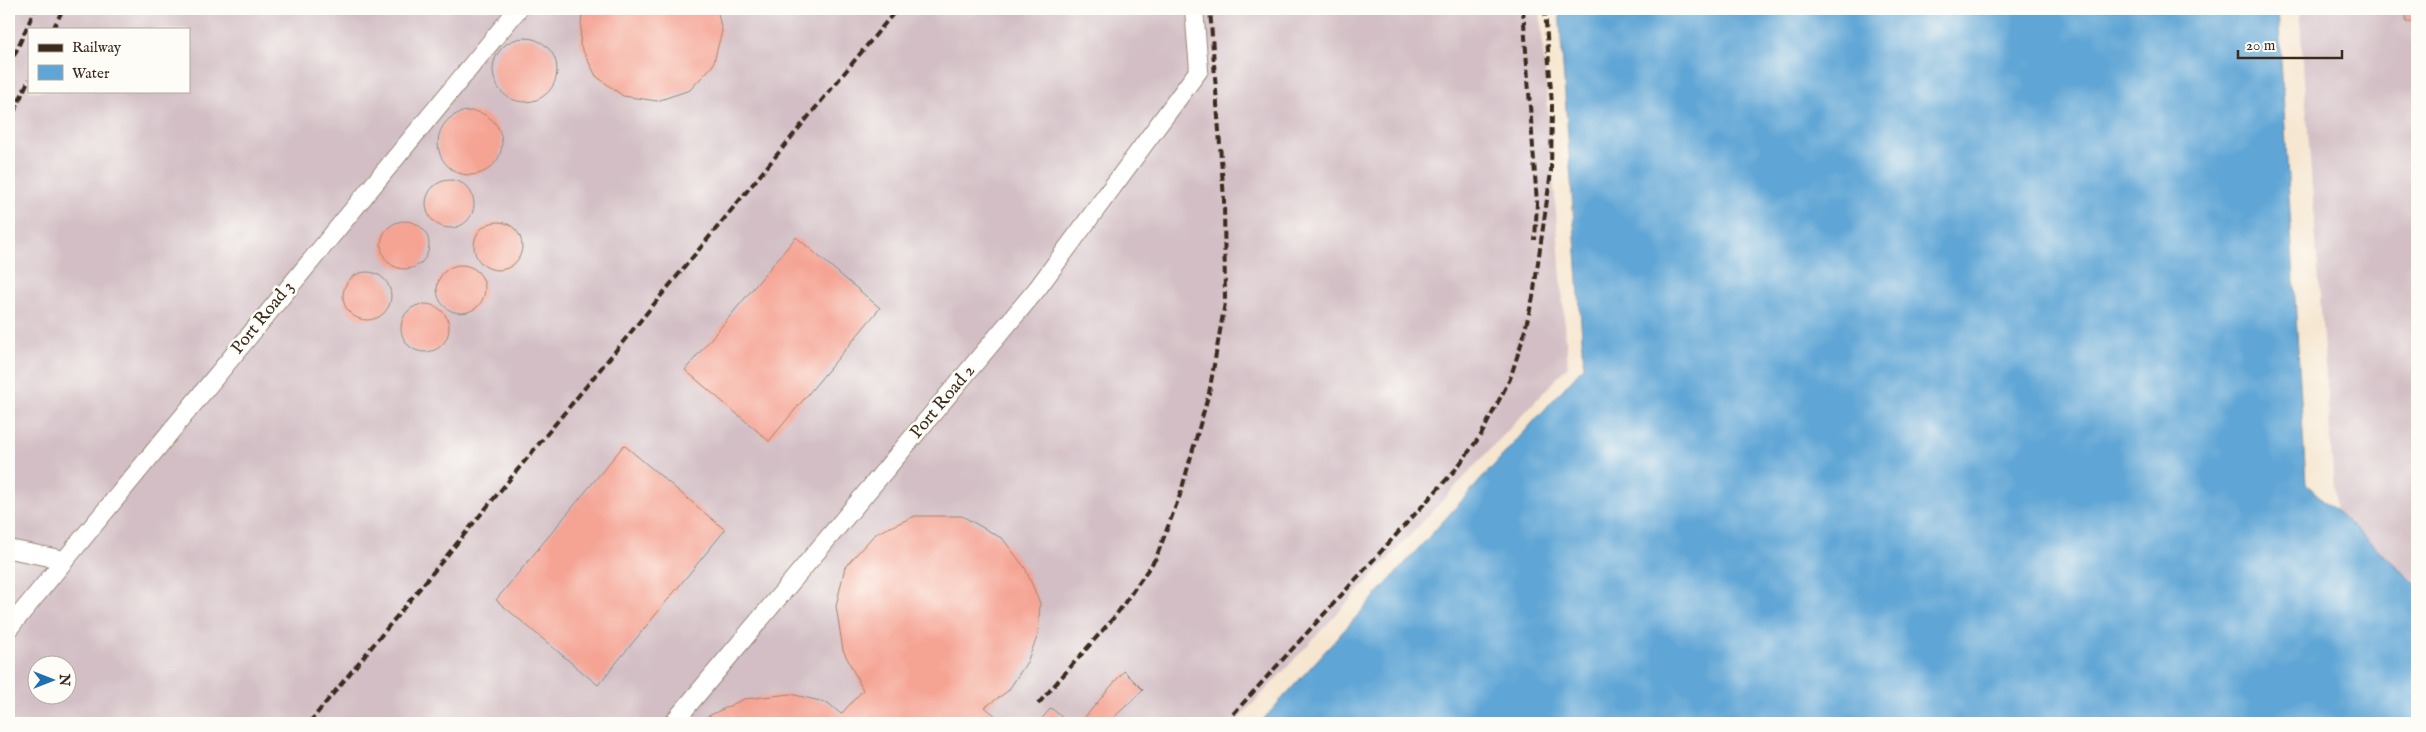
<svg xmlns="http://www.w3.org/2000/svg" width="2426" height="732" font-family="'IM FELL English',serif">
<rect width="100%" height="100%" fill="#fdfcf7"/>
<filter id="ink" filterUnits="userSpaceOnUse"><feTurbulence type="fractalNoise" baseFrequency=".02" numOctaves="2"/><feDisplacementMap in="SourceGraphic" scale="10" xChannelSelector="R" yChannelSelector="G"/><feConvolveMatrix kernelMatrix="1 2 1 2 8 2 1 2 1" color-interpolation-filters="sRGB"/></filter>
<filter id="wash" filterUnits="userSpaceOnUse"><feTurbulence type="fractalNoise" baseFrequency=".0096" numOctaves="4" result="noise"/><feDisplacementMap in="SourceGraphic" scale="20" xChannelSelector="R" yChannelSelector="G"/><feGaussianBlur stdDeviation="1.12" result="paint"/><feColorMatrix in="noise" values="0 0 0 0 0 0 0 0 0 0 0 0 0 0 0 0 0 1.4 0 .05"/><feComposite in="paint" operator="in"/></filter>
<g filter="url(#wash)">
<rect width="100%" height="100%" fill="#f6e6d0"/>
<!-- industrial -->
<g fill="#d2bec4" fill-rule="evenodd">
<path d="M9 9H1540L1568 366 1235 723H9ZM29 29H189V91H29ZM38 664H68V694H38Z"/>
<polygon points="2299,9 2417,9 2417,659 2340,571"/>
</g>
<!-- water -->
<polygon fill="#5fa5d5" stroke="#4d687a" points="1559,9 2278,9 2306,484 2417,585 2417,723 1260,723 1584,366"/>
<g id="blocks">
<!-- building -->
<g fill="#f5a494">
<polygon points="582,9 717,9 722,31 713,65 690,90 657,101 623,96 596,76 580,45"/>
<rect x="2406" y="9" width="11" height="13"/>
<circle cx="525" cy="70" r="32"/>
<circle cx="470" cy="143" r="32"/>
<circle cx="450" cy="204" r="24"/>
<circle cx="405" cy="245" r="24"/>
<circle cx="498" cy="246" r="24"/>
<polygon points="796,237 880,308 769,441 685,370"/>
<circle cx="461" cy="289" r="24"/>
<circle cx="367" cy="296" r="24"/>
<circle cx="425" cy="328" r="24"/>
<polygon points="624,445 725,530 598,685 496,600"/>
<polygon points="915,516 962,516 1003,539 1025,568 1040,603 1038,635 1027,662 1008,691 985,707 1004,723 698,723 700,720 744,699 791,694 828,703 841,714 863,690 843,650 836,606 845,567 875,534"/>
<polygon points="1124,671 1143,690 1108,723 1080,723"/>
<polygon points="1051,708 1069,723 1038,723"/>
</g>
</g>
</g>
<g filter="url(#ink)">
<use href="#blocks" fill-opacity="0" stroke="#988877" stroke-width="1"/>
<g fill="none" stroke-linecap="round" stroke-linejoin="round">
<defs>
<g id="lane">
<polyline points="9,549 65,560"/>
<polyline points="9,628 518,9"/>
<polyline points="673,723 1037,289 1199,70 1194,9"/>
</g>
</defs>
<!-- lane casing -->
<use href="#lane" stroke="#988877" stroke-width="20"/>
<!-- lane -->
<use href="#lane" stroke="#fff" stroke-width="18"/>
<!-- rail -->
<g stroke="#3b2a1e" stroke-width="4" stroke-dasharray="8 4" stroke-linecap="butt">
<polyline points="1523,9 1537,203 1535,240"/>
<polyline points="53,29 63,9"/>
<polyline points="9,67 35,9"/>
<polyline points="9,123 29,79"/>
<polyline points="1038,704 1116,615 1156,558 1180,495 1209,393 1225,303 1224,199 1210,9"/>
<polyline points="309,723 897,9"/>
<polyline points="1225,723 1456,469 1481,435 1510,379 1523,338 1533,297 1551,172 1552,105 1545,9"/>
</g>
</g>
</g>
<g text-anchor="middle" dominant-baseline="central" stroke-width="5" stroke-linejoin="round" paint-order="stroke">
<!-- street labels -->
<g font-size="18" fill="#3b2a1e" stroke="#fdfcf7">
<text transform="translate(263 318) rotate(-51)">Port Road 3</text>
<text transform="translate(943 402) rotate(-50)">Port Road 2</text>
</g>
</g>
<!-- margin -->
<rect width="2426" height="732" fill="none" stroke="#fdfcf7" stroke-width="30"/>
<!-- legend -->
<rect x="28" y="28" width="162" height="65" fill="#fdfcf7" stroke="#afa8a0"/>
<rect x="38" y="44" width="25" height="8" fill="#3b2a1e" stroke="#afa8a0"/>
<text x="72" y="52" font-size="15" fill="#3b2a1e">Railway</text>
<rect x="38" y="65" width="25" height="15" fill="#5fa5d5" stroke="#afa8a0"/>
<text x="72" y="78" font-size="15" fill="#3b2a1e">Water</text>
<!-- north arrow -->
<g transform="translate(52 680) rotate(90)"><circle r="24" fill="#fdfcf7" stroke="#afa8a0"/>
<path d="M0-4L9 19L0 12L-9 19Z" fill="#1f6fb2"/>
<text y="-8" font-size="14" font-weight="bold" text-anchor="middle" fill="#3b2a1e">N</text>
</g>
<!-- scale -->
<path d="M2238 50v8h104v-8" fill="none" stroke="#3b2a1e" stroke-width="2.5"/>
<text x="2246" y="50" font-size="15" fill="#3b2a1e" stroke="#fdfcf7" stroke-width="4" paint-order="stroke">20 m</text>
</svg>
